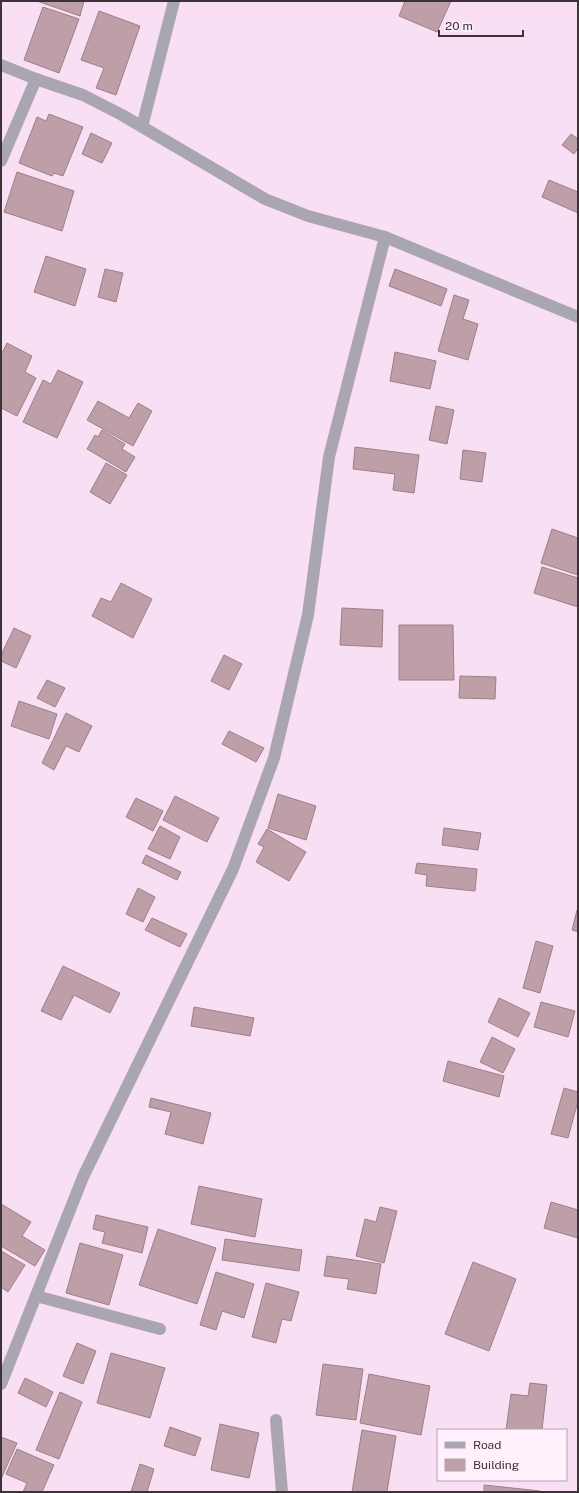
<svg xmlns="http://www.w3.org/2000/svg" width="579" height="1493" font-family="'Public Sans',sans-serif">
<rect width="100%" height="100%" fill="#f8dff4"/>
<!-- building -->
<g fill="#be9fa7" stroke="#9d7f87">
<polygon points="37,1 84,1 80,16"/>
<polygon points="405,1 451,1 437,32 399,16"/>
<polygon points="43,7 79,19 59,73 24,60"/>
<polygon points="99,11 140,26 116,95 96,88 104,68 81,60"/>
<polygon points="49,114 83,127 63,176 54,173 52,176 19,163 37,117 46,121"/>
<polygon points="91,133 112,143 102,163 82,154"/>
<polygon points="571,134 578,139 578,148 574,154 562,145"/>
<polygon points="17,172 74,191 62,231 4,212"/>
<polygon points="549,180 578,192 578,213 542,197"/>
<polygon points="46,256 86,269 75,306 34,292"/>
<polygon points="105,269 123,273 116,302 98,297"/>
<polygon points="395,269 447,289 441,306 389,286"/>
<polygon points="454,295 469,300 463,319 478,324 468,360 438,351"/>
<polygon points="7,343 32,356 25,372 36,378 17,416 1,408 1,355"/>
<polygon points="395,352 436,361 430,389 390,381"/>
<polygon points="58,370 83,382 57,438 23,422 43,380 51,384"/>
<polygon points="98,401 129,418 138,403 152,411 133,446 87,420"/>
<polygon points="436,406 454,410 447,444 429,440"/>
<polygon points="102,430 125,444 122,449 135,457 126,472 87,449 95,435 98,437"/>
<polygon points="355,447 419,455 414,493 393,490 395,474 353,469"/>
<polygon points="463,450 486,453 482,482 460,479"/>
<polygon points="106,463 127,475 110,504 90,492"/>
<polygon points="552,529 578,538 578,575 541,563"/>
<polygon points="542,567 578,578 578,607 534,593"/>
<polygon points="121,583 152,599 133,638 92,616 101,598 111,602"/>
<polygon points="342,608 383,610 382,647 340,645"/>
<polygon points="399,625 453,625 454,680 399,680"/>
<polygon points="14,628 31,636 16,668 1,661 1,655"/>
<polygon points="224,655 242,664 229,690 211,681"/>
<polygon points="460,676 496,677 495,699 459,698"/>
<polygon points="47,680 65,688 55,707 37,698"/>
<polygon points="19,701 57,714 49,739 11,726"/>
<polygon points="66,713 92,726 79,752 66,746 54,770 42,763"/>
<polygon points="229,731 264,748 256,762 222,744"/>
<polygon points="278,794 316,806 306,840 268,828"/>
<polygon points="175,796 219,818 207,842 163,820"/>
<polygon points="136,798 163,811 153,831 126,817"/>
<polygon points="160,826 180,837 170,859 148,849"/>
<polygon points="444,828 481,833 478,850 442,845"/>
<polygon points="267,829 306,852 289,881 256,862 264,847 258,844"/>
<polygon points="146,855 181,872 177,880 142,863"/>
<polygon points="417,863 477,869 475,891 426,886 427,875 415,873"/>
<polygon points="138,888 155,897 143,922 126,914"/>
<polygon points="577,910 578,910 578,932 572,930"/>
<polygon points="152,918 187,934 180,947 145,930"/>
<polygon points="536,941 553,946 540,993 523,988"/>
<polygon points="63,966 120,993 110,1013 74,995 61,1020 41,1011"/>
<polygon points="499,998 530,1013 518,1037 488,1022"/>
<polygon points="541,1002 575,1011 568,1037 534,1027"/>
<polygon points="194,1007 254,1018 250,1036 191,1026"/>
<polygon points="492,1037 515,1049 503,1073 480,1062"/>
<polygon points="448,1061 504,1076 499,1097 443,1081"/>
<polygon points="564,1088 578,1092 578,1101 568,1138 551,1134"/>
<polygon points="151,1098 211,1113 203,1144 165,1134 171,1112 149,1107"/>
<polygon points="199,1186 262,1199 255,1237 191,1224"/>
<polygon points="551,1202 578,1210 578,1238 544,1228"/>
<polygon points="1,1204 31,1222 22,1236 45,1250 35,1266 1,1246"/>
<polygon points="380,1207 397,1211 384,1263 356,1256 365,1219 376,1222"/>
<polygon points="96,1215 148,1227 142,1253 102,1243 105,1232 93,1229"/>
<polygon points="158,1229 216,1248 197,1304 139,1285"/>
<polygon points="225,1239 302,1250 299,1271 222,1260"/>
<polygon points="80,1243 123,1255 109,1305 66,1293"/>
<polygon points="1,1251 25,1265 8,1292 1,1287"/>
<polygon points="327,1256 381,1264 376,1294 347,1289 349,1279 324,1276"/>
<polygon points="473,1262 516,1279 489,1351 445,1334"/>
<polygon points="216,1272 254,1284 244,1318 222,1311 216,1330 200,1325"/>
<polygon points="266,1283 299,1292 291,1321 282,1319 276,1343 252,1337"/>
<polygon points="77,1343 96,1351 83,1384 63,1376"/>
<polygon points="111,1353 165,1368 150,1418 97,1403"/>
<polygon points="323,1364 363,1369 356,1420 316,1415"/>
<polygon points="369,1374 430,1386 421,1435 360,1423"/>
<polygon points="25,1378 53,1392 46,1407 18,1393"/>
<polygon points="530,1383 547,1385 542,1430 506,1430 511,1394 528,1396"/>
<polygon points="60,1392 82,1402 59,1459 36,1450"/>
<polygon points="220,1424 259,1433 249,1478 211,1470"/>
<polygon points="170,1427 201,1438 195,1456 164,1446"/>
<polygon points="362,1430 396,1436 387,1492 352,1492"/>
<polygon points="1,1437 17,1443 1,1479"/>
<polygon points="17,1449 54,1465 42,1492 23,1492 27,1483 6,1474"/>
<polygon points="140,1464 154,1469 147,1492 131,1492"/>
<polygon points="484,1485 540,1491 540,1492 484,1492"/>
</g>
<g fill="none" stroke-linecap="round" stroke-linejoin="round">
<!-- minor -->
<g stroke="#aaa6b1" stroke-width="12">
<polyline points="1,65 36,79 83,95 122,115 265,199 308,216 385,237 578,317"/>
<polyline points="142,127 174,1"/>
<polyline points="1,161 36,79"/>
<polyline points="36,1296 160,1329"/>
<polyline points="1,1384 83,1177 233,869 274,758 308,615 329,457 385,237"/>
<polyline points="276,1420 282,1492"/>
</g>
</g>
<!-- border -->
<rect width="579" height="1493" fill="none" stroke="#3b323a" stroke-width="4"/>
<!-- legend -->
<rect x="437" y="1429" width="130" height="52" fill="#fff0fc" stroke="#b1a4ae"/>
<rect x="445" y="1442" width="20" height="6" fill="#aaa6b1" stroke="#b1a4ae"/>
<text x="473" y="1449" font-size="12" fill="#3b323a">Road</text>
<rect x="445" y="1459" width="20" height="12" fill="#be9fa7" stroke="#b1a4ae"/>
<text x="473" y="1469" font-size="12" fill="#3b323a">Building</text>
<!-- scale -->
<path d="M439 30v6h84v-6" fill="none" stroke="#3b323a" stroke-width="2"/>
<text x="445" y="30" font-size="12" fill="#3b323a" stroke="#fff0fc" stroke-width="3" paint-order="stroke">20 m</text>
</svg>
